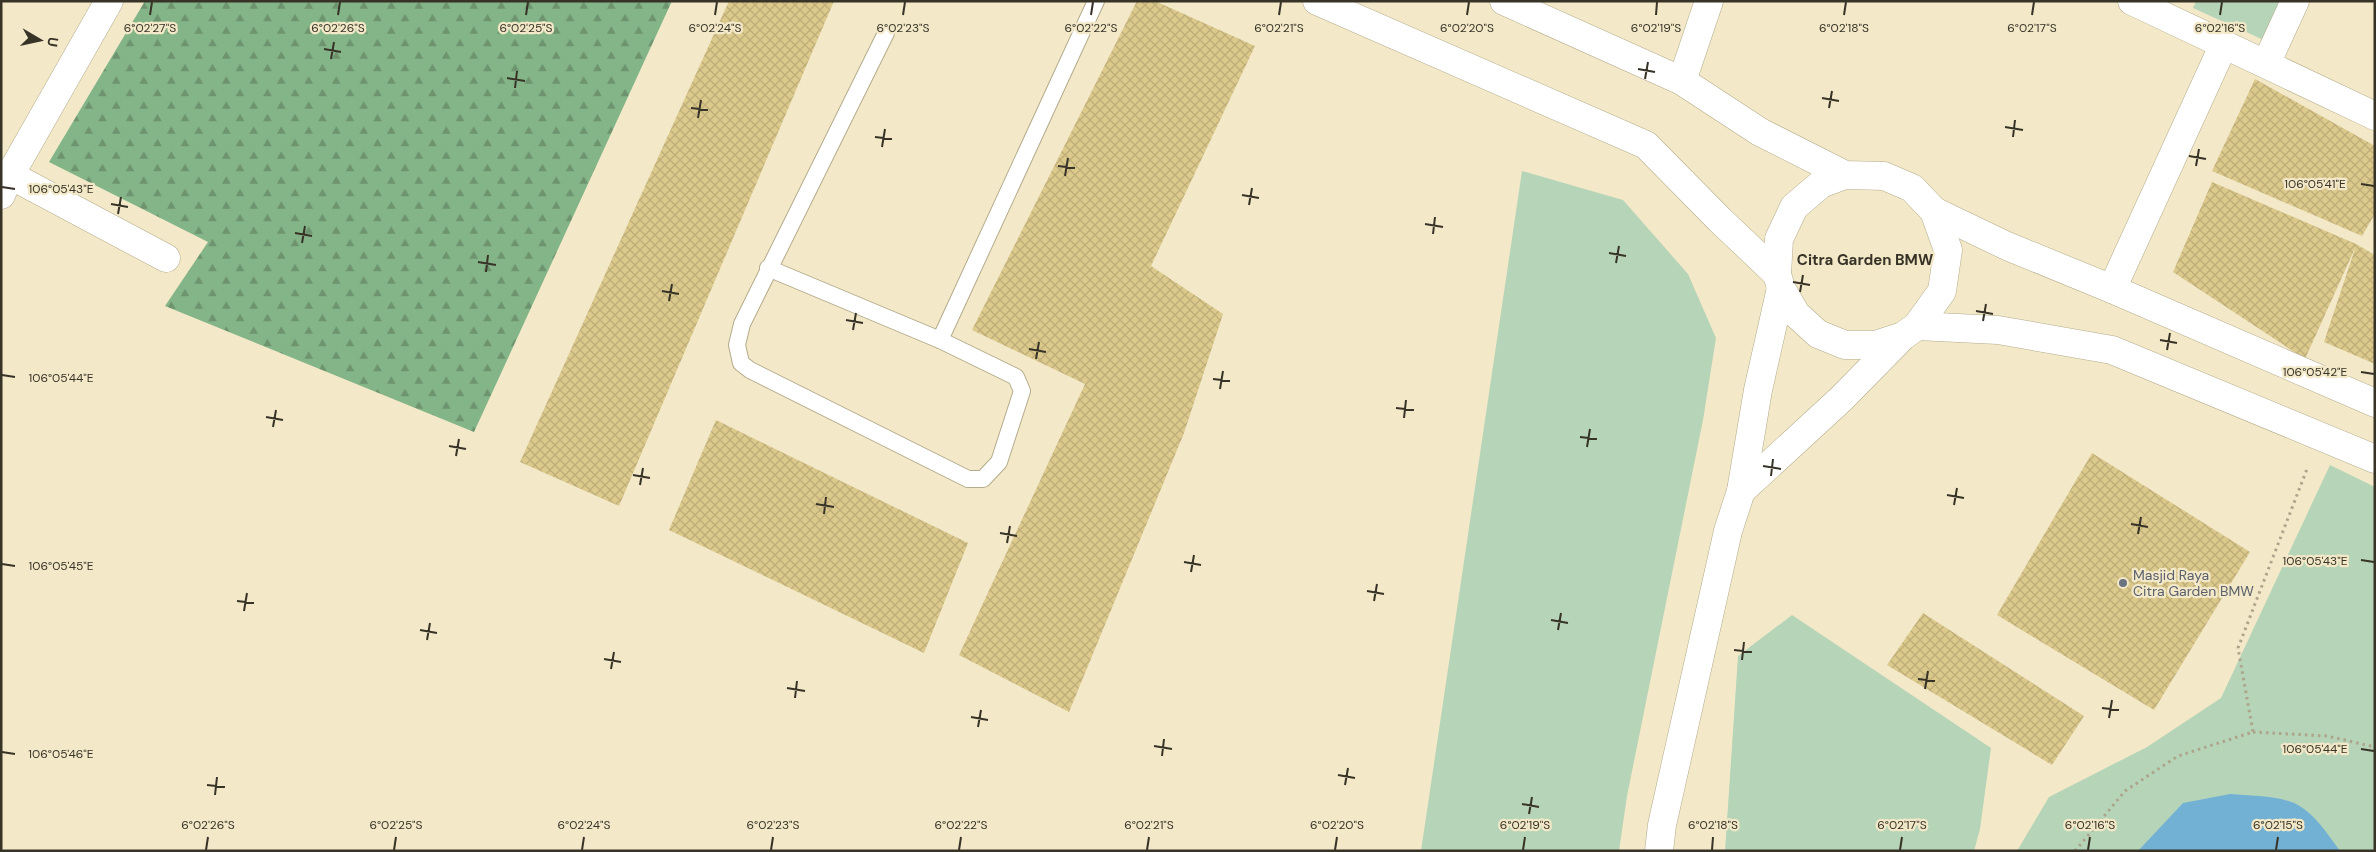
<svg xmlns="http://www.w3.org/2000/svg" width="2376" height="852" font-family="'DM Sans',sans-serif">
<defs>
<pattern id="forest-firs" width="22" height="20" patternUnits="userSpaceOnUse" patternTransform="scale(1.25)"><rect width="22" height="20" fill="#84b588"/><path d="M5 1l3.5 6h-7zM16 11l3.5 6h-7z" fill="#6d946f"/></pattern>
<pattern id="building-cross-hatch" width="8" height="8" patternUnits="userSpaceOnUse" patternTransform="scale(1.25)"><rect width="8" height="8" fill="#dcc98c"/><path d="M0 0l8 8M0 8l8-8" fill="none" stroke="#bdad79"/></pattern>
</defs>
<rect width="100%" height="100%" fill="#f3e9c9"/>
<!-- green -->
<g fill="#b6d4b7">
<polygon points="2196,1 2284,1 2266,41 2193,8"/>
<polygon points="1522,171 1623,200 1688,274 1716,338 1703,420 1627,796 1619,851 1421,851"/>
<polygon points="2330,465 2375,487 2375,851 2017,851 2049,797 2147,747 2221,698"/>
<polygon points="1792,615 1991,748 1980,829 1974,851 1725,851 1738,656"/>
</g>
<!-- forest -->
<polygon fill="url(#forest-firs)" points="145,1 672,1 474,432 165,306 208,242 49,162"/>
<!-- water -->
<path fill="#72b1d4" d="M2230 794C2252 796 2279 795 2298 805 2316 815 2328 835 2340 851H2138L2183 803Z"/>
<!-- building -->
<g fill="url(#building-cross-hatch)">
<polygon points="729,1 834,1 619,506 520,462"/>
<polygon points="1137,1 1155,1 1255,46 1151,266 1223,314 1184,433 1069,712 959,655 1085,384 972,330"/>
<polygon points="2255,79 2375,146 2375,214 2362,236 2212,171"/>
<polygon points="2212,182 2356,244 2375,255 2375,364 2324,342 2356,246 2305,359 2173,272"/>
<polygon points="716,420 968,543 924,653 669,530"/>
<polygon points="2092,453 2250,552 2154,710 1997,615"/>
<polygon points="1923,613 2084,716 2052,765 1887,665"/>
</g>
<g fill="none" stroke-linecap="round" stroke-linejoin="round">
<defs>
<g id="service">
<polyline points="768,268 940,340 1016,377 1022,391 999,462 983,479 968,479 750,370 741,363 737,345 742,324 886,33"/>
<polyline points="940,340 1096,1"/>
</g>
<g id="minor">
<polyline points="1317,1 1646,145 1720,220 1777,274"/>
<polyline points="1504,1 1682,81 1760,132 1845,175 1884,176 1912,188 1934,211 1948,250 1942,291 1917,326 1903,336 1875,345 1845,345 1818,334 1796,314 1781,288 1777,274 1779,239 1794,207 1821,184 1845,175"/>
<polyline points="2132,1 2375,116"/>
<polyline points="2266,64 2295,1"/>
<polyline points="1682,81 1709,1"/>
<polyline points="10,175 166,258"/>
<polyline points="1,195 10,175 109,1"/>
<polyline points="1934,211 2007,246 2112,289 2375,403"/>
<polyline points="2112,289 2224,44"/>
<polyline points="1917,326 1998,330 2112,350 2375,459"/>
<polyline points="1741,491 1841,399 1902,337"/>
<polyline points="1659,851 1662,825 1728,531 1741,491 1758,390 1781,288"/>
</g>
</defs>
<!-- service casing -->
<use href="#service" stroke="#b4ab8c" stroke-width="18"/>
<!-- minor casing -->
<use href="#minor" stroke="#b4ab8c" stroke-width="29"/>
<!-- path -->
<g stroke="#aca58c" stroke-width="3" stroke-dasharray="2.5 4" stroke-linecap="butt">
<polyline points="2253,732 2327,736 2375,747"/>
<polyline points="2075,851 2125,791 2178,756 2253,732 2238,648 2307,469"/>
</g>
<!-- service -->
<use href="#service" stroke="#fff" stroke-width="16"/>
<!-- minor -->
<use href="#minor" stroke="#fff" stroke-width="28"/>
</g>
<!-- ticks -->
<path fill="none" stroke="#373327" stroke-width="2" d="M150 15 152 2M338 15 340 2M526 15 528 2M715 15 717 2M903 15 905 2M1091 15 1093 2M1279 15 1281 2M1467 15 1469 2M1656 15 1657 2M1844 15 1846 2M2032 15 2034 2M2220 15 2222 2M324 49 341 52M331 59 334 42M1638 69 1655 72M507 78 525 81M1645 79 1648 62M515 88 517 71M1822 98 1839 101M691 108 708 110M1829 108 1832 91M698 118 701 100M2005 127 2023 130M875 137 892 139M2013 137 2015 120M882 147 885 129M2189 156 2206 159M1058 166 1075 168M2196 166 2199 149M1065 176 1068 158M2361 184 2374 186M2 187 15 189M1242 195 1259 198M111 204 128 207M1249 205 1252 188M118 214 121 197M1425 224 1443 227M295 233 312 236M1433 234 1435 217M302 243 305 226M1609 253 1626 256M478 262 496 265M1616 263 1619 246M486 272 488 255M1793 282 1810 285M662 291 679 294M1800 292 1803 275M669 301 672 284M1976 311 1993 314M846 320 863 323M1983 321 1986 304M853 330 856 313M2160 340 2177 343M1029 349 1046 352M2167 350 2170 333M1036 359 1039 342M2361 372 2374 374M2 375 15 377M1213 379 1230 381M1220 389 1223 371M1396 408 1414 410M266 417 283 420M1404 418 1406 400M273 427 276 410M1580 437 1597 439M449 446 466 449M1587 447 1590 429M456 456 459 439M1763 466 1781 469M633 475 650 478M1771 476 1773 459M640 485 643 468M1947 495 1964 498M816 504 834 507M1954 505 1957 488M824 514 826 497M2131 524 2148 527M1000 533 1017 536M2138 534 2141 517M1007 543 1010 526M2361 560 2374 562M1184 562 1201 565M2 564 15 566M1191 572 1194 555M1367 591 1384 594M237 601 254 603M1374 601 1377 584M244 611 247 593M1551 620 1568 623M420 630 437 633M1558 630 1561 613M427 640 430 623M1734 650 1752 652M604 659 621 662M1742 660 1744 642M611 669 614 652M1918 679 1935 681M787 688 805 691M1925 689 1928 671M795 698 797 681M2102 708 2119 710M971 717 988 720M2109 718 2112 700M978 727 981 710M1154 746 1172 749M2361 749 2374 751M2 752 15 754M1162 756 1164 739M1338 775 1355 778M207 785 225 787M1345 785 1348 768M215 795 217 777M1522 804 1539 807M1529 814 1532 797M206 850 208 837M394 850 396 837M582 850 584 837M771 850 773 837M959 850 961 837M1147 850 1149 837M1335 850 1337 837M1523 850 1525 837M1712 850 1713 837M1900 850 1902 837M2088 850 2090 837M2276 850 2278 837"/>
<!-- markers -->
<circle fill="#6b7280" stroke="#f3e9c9" stroke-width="2" cx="2123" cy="583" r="5"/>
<g text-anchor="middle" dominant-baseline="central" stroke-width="4.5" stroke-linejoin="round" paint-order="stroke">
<!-- worship labels -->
<g font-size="14" fill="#5b616d" stroke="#f3e9c9" text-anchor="start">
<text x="2133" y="575">Masjid Raya<tspan x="2133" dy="16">Citra Garden BMW</tspan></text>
</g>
<!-- neighbourhood labels -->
<g font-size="15" font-weight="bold" fill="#373327" stroke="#f3e9c9">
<text x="1865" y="260">Citra Garden BMW</text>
</g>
</g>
<g font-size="12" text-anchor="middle" fill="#373327" stroke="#f3e9c9" stroke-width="4.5" stroke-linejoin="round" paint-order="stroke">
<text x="150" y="32">6°02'27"S</text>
<text x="338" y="32">6°02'26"S</text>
<text x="526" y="32">6°02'25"S</text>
<text x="715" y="32">6°02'24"S</text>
<text x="903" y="32">6°02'23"S</text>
<text x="1091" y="32">6°02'22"S</text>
<text x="1279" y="32">6°02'21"S</text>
<text x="1467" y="32">6°02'20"S</text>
<text x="1656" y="32">6°02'19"S</text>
<text x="1844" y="32">6°02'18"S</text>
<text x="2032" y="32">6°02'17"S</text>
<text x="2220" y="32">6°02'16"S</text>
<text x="2315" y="188">106°05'41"E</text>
<text x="61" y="193">106°05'43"E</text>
<text x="2315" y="376">106°05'42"E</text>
<text x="61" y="382">106°05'44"E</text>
<text x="2315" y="565">106°05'43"E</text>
<text x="61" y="570">106°05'45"E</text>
<text x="2315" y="753">106°05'44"E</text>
<text x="61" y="758">106°05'46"E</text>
<text x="208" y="829">6°02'26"S</text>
<text x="396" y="829">6°02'25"S</text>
<text x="584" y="829">6°02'24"S</text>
<text x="773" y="829">6°02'23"S</text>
<text x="961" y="829">6°02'22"S</text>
<text x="1149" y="829">6°02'21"S</text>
<text x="1337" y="829">6°02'20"S</text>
<text x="1525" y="829">6°02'19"S</text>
<text x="1713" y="829">6°02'18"S</text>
<text x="1902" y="829">6°02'17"S</text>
<text x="2090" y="829">6°02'16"S</text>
<text x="2278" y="829">6°02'15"S</text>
</g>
<!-- border -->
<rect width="2376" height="852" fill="none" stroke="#373327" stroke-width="5"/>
<!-- north arrow -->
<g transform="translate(40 40) rotate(99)" stroke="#f3e9c9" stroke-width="4" paint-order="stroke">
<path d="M0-4L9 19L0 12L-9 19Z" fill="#373327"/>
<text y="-8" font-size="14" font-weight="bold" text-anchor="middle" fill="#373327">U</text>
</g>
</svg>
